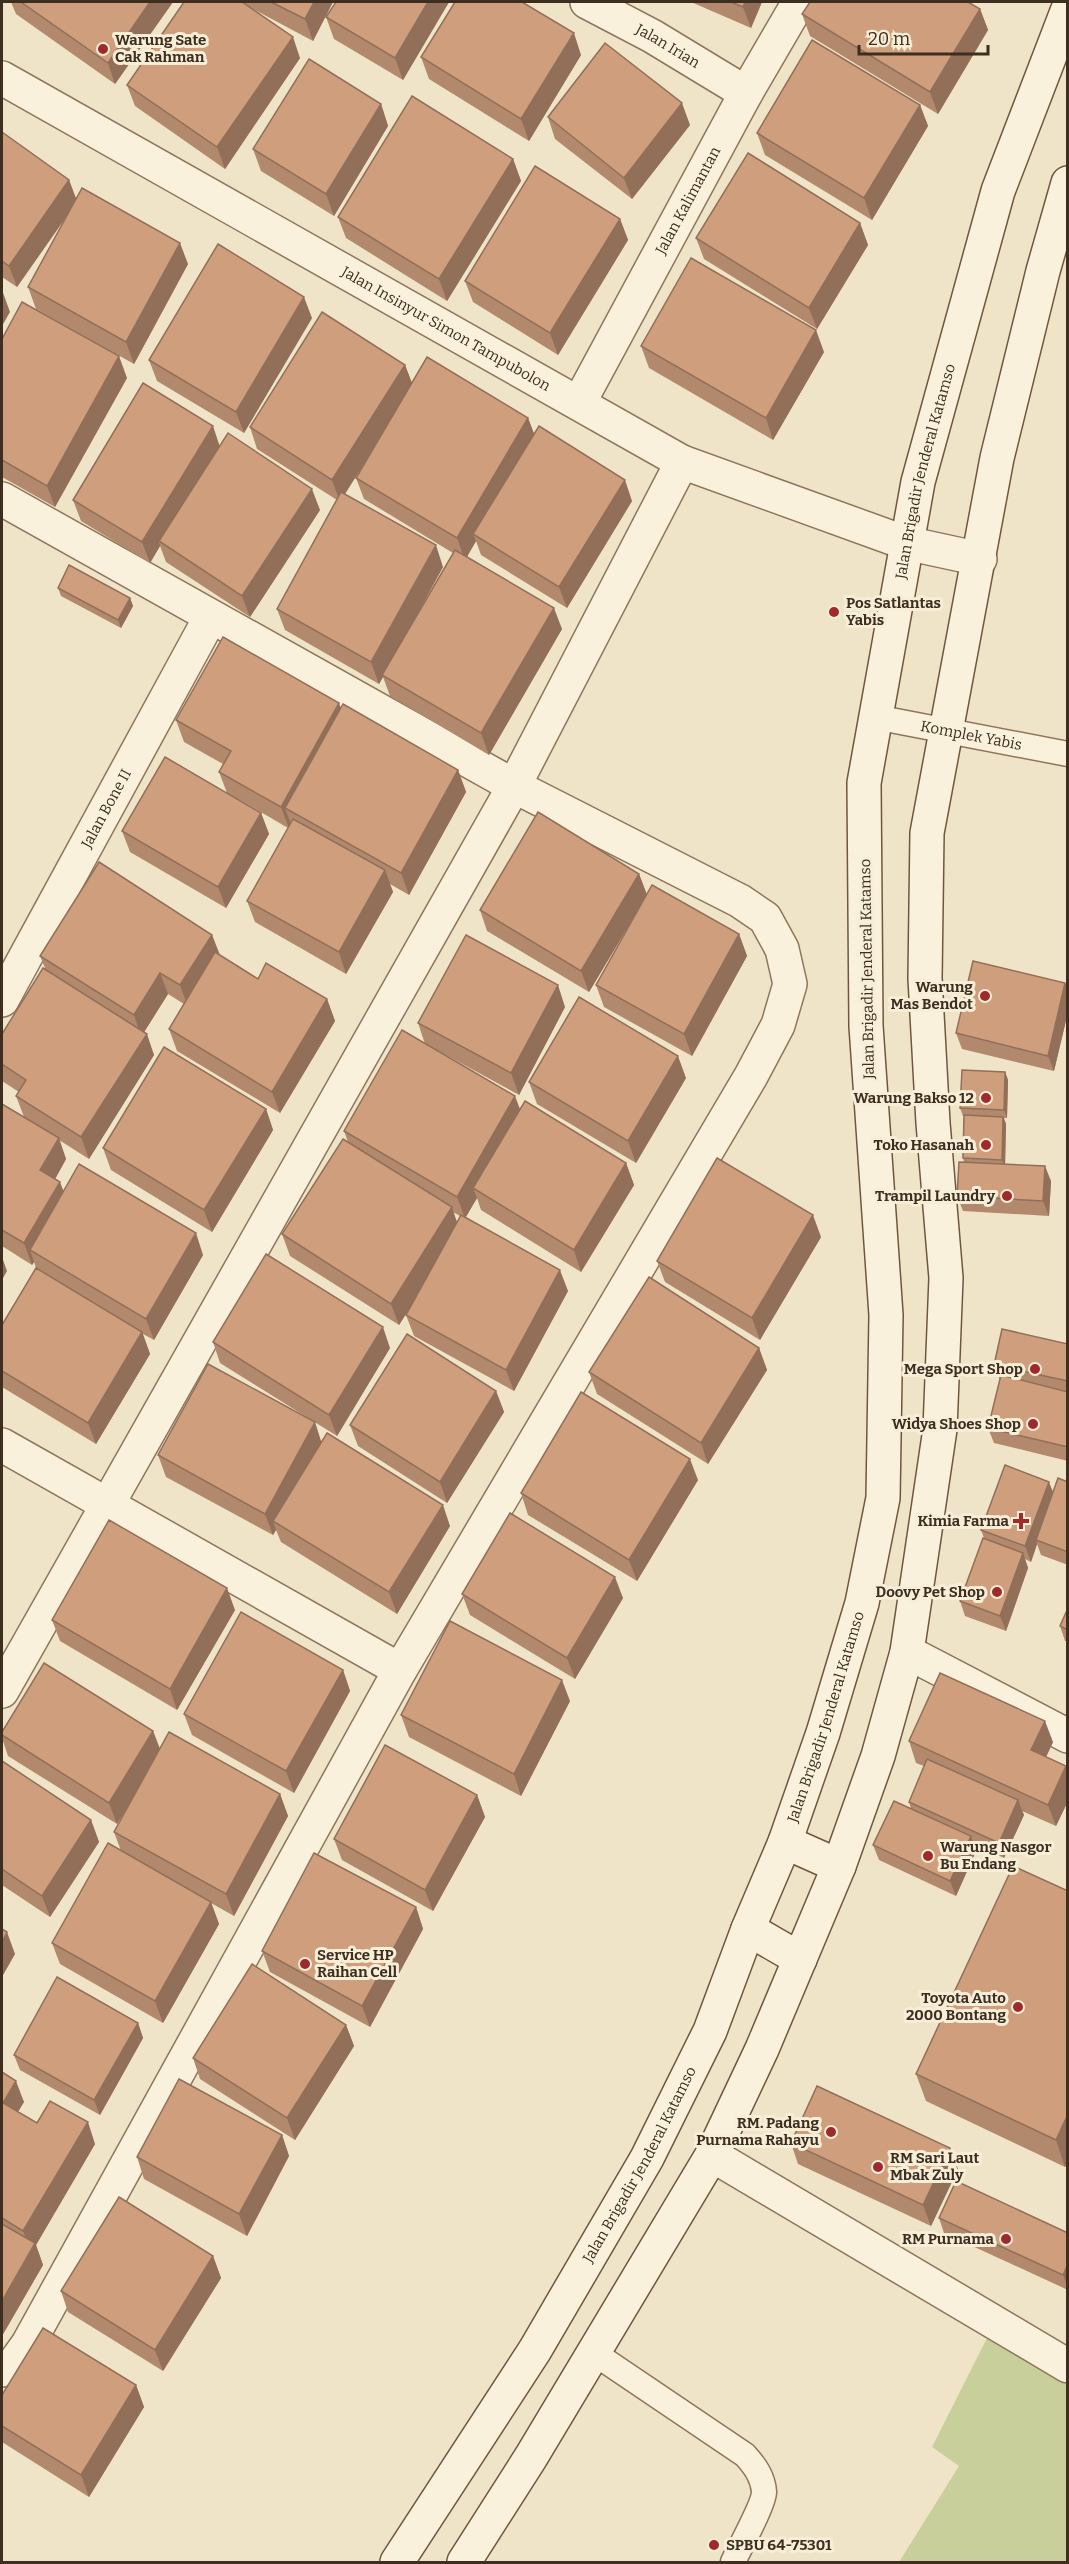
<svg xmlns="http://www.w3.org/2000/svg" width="1069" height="2564" font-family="Bitter,serif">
<rect width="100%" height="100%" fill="#f0e4c8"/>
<!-- green -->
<polygon fill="#c9cf9b" points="989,2334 1067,2381 1067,2562 899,2562 959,2466 932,2447"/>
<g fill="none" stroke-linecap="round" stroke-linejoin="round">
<defs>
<g id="service">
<path id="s1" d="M875 717 1068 754"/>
<path d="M594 2353 745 2455C755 2466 763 2477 764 2492 764 2504 739 2549 733 2562"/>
</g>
<g id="minor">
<path id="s2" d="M587 2 652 36 746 93"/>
<path id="s3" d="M579 403 746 93 799 2"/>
<polyline points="2,499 514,786 740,901 765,918 782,949 790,984 778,1025 751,1076 400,1670 28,2344 13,2365 2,2370"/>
<path id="s4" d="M2 1000 210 618"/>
<polyline points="2,1445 400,1670"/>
<polyline points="907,1652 1068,1736"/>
<polyline points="2,1691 514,786 682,462"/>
<polyline points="712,2155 1068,2366"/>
</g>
<g id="tertiary">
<path id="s5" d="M2 78 682 462 906 543 980 559"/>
</g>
<g id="secondary">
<polyline points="785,1842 839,1866"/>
<polyline points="748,1929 800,1959"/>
<path id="s6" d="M397 2562 535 2350 647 2158 710 2031 748 1929 785 1842 823 1733 862 1603 883 1498 886 1315 866 1026 864 783 918 482 998 191 1068 9"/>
<polyline points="464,2562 531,2457 712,2155 762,2049 839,1866 878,1756 907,1652 940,1429 946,1278 933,1123 925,978 927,833 997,458 1043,271 1068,183"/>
</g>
</defs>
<!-- service casing -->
<use href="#service" stroke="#8d765c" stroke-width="27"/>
<!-- minor casing -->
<use href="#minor" stroke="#8d765c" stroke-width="36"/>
<!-- tertiary casing -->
<use href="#tertiary" stroke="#8d765c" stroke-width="36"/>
<!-- secondary casing -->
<use href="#secondary" stroke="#6f573f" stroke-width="36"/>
<!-- service -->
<use href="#service" stroke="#faf1dc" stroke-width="24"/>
<!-- minor -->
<use href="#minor" stroke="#faf1dc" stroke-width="33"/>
<!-- tertiary -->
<use href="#tertiary" stroke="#faf1dc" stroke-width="33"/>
<!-- secondary -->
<use href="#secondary" stroke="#faf1dc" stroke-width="33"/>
</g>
<!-- wall -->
<g fill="#b2896c" fill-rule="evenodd">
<polygon points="11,2 173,2 115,84 16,14"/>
<polygon points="184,2 333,2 313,41 253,9 300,58 225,169 135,106 127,85"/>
<polygon points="449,2 403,80 334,39 326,17"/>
<polygon points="691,2 762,2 751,28"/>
<polygon points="980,9 988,30 938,114 810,36 802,14"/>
<polygon points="581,55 529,141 429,79 421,57"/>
<polygon points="381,104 388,126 334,216 261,171 253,149"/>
<polygon points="920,105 928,126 872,220 765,155 757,133"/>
<polygon points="548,117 690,125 632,199 555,139"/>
<polygon points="2,132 69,180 76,199 188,264 134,364 36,309 28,287 67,216 17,287 2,277"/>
<polygon points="513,159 521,181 447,301 346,238 338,217"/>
<polygon points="620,219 628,240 558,355 473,302 465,281"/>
<polygon points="860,223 868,245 817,329 704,259 696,238"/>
<polygon points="312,318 244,433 157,381 149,360"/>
<polygon points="2,339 127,378 55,507 2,477"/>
<polygon points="641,346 824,352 773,440 649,368"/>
<path d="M405 365 412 383 528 418 534 434 632 501 567 608 481 555 476 541 467 557 562 629 489 755 390 696 383 677 379 684 285 630 277 609 337 500 257 449 250 427ZM373 449 356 478 364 499 453 553 413 622 443 567 344 494Z"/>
<polygon points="220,446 320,510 250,617 166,562 160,546 150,563 81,521 73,500"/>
<polygon points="58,588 130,598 133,606 121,628 61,596"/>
<polygon points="341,708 458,770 466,792 409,895 390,884 393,892 346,974 255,922 247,901 288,828 235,797 261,813 269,834 226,908 130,852 122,831 227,793 219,772 223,764 184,742 176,720"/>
<polygon points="639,874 647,895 589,992 487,931 480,910"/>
<polygon points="739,934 747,956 692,1056 604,1007 596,985"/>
<polygon points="212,935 220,955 258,979 327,999 335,1021 280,1113 177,1051 169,1029 184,1004 168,994 144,1032 154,1055 89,1159 59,1140 66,1159 55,1179 64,1192 203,1255 154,1340 143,1334 150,1354 96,1444 2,1387 2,1325 36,1268 34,1262 32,1265 2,1246 2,1104 24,1117 16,1096 19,1092 2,1081 2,1064 45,968 40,956"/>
<polygon points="1065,983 1068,989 1068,1012 1054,1071 962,1049 956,1033"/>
<path d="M565 1007 519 1095 435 1049 520 1109 626 1163 634 1185 581 1272 481 1210 477 1198 466 1217 568 1291 514 1391 414 1336 406 1315 412 1305 399 1325 290 1256 282 1234 348 1142 344 1131 425 1044 418 1023ZM453 1212 460 1216 457 1222Z"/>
<polygon points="1005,1072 1008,1080 1007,1118 1004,1118 1006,1124 1005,1164 1051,1181 1049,1216 963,1211 957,1196 964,1162 963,1158 964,1116 963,1116 960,1108"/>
<polygon points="686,1078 636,1163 537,1104 529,1082"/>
<polygon points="266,1109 273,1130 212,1232 111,1170 103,1148"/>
<polygon points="821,1237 760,1340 665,1282 657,1261"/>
<polygon points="213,1342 390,1348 337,1436 220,1363"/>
<polygon points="1068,1344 1068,1461 994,1443 988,1428 1000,1380 994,1365"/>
<polygon points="759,1348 767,1370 708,1464 597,1394 589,1372"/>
<polygon points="496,1391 504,1412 447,1503 358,1446 350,1425"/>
<polygon points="321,1441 450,1526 397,1614 281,1542 276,1530 273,1535 166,1477 158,1455"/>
<polygon points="698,1480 637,1581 528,1515 521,1493"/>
<polygon points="1068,1482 1068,1565 1041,1555 1037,1544 1031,1562 1025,1559 1028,1568 1006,1631 965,1616 960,1601 984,1538 981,1530 1053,1492"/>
<polygon points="462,1594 623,1598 575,1679 470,1615"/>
<polygon points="1068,1608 1068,1642 1065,1641 1060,1626"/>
<polygon points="235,1610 177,1710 60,1641 52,1620"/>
<polygon points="343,1670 350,1691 294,1793 192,1735 184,1714"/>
<polygon points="570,1701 521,1796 409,1737 401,1715"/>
<polygon points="153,1731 160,1749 280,1794 288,1816 234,1916 211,1903 219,1924 163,2023 60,1964 52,1943 121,1851 114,1832 132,1800 117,1824 8,1756 2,1738 2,1732"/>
<polygon points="909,1741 1053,1742 1046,1757 1066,1766 1068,1771 1068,1801 1056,1826 1022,1811 1024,1815 1004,1858 974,1844 976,1851 956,1896 879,1860 873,1845 911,1809 909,1802 924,1766 916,1763"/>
<polygon points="2,1762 91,1820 99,1842 50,1917 2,1885"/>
<polygon points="477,1795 485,1817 433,1911 342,1860 334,1839"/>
<polygon points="1068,1891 1068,2162 1065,2167 926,2101 916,2074"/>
<polygon points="416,1907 423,1929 370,2027 270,1972 262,1951"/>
<polygon points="138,2023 143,2038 100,2115 20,2070 14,2055"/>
<polygon points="346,2025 354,2046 295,2140 200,2079 193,2058"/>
<polygon points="2,2072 24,2102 18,2112 37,2123 95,2144 36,2245 43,2265 2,2336"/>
<polygon points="282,2135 289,2156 247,2236 144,2179 137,2157"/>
<polygon points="791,2143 958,2169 931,2226 798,2164"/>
<polygon points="939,2218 1068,2233 1068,2290 944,2233"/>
<polygon points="213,2256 221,2278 163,2371 68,2312 61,2291"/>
<polygon points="136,2385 144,2407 89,2497 2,2442 2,2395"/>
</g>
<!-- shaded-wall -->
<g fill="#916f58">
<polygon points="150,2 173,2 115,84 108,63"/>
<polygon points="314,2 333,2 313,41 305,19"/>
<polygon points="428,2 449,2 403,80 395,58"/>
<polygon points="745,2 762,2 751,28 743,7"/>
<polygon points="980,9 988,30 938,114 930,92"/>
<polygon points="574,33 581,55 529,141 521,119"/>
<polygon points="293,37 300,58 225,169 217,147"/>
<polygon points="682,103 690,125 632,199 624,178"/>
<polygon points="381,104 388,126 334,216 326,194"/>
<polygon points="920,105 928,126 872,220 864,198"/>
<polygon points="513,159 521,181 447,301 439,279"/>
<polygon points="69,180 77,201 17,287 9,266"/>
<polygon points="620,219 628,240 558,355 550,333"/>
<polygon points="860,223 868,245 817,329 809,308"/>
<polygon points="180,243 188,264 134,364 126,342"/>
<polygon points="2,290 10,312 2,326"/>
<polygon points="304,297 312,318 244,433 236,412"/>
<polygon points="816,330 824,352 773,440 766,418"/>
<polygon points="119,356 127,378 55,507 47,486"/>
<polygon points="405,365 413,386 340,502 332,480"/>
<polygon points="528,418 536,439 473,534 476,541 465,560 457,538"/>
<polygon points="213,426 220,447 159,541 160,546 150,563 142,542"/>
<polygon points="625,480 632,501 567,608 559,587"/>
<polygon points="312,489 320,510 250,617 242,596"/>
<polygon points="436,545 443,567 383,676 382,675 383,677 379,684 371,662"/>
<polygon points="130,598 133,606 121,628 118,620"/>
<polygon points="554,608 562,629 489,755 481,733"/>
<polygon points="339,703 347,724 285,808 291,824 289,828 281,807"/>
<polygon points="458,770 466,792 409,895 401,873"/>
<polygon points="261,813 269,834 226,908 218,887"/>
<polygon points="385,870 393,892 346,974 339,952"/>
<polygon points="639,874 647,895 589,992 581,971"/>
<polygon points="739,934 747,956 692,1056 684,1034"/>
<polygon points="212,935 220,956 188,1007 180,985"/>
<polygon points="160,973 168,994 141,1037 134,1015"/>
<polygon points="1065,983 1068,989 1068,1012 1054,1071 1048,1056"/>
<polygon points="558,985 565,1007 519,1095 511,1073"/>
<polygon points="327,999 335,1021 280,1113 272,1092"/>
<polygon points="147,1034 154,1055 89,1159 81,1137"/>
<polygon points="678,1056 686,1078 636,1163 628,1141"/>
<polygon points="1005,1072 1008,1080 1007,1118 1004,1110"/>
<polygon points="515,1096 523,1117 473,1188 477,1198 465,1218 457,1197"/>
<polygon points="266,1109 273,1130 212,1232 204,1210"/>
<polygon points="1003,1117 1006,1124 1005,1168 1002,1160"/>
<polygon points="59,1138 66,1159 48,1192 40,1170"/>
<polygon points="626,1163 634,1185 581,1272 574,1250"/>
<polygon points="1045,1166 1051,1181 1049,1216 1043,1201"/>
<polygon points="60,1182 68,1203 30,1250 34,1262 32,1265 24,1243"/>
<polygon points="452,1207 459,1229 399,1325 391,1304"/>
<polygon points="813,1215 821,1237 760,1340 752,1318"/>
<polygon points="196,1233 203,1255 154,1340 146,1319"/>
<polygon points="2,1257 7,1271 2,1280"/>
<polygon points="560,1270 568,1291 514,1391 506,1370"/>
<polygon points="383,1327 390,1348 337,1436 329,1415"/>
<polygon points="142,1332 150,1354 96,1444 88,1423"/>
<polygon points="759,1348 767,1370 708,1464 701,1443"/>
<polygon points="496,1391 504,1412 447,1503 440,1482"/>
<polygon points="315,1422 322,1444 273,1521 276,1530 273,1535 265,1514"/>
<polygon points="690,1459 698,1480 637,1581 629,1560"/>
<polygon points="1049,1482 1055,1497 1036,1540 1037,1544 1031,1562 1025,1546"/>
<polygon points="443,1505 450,1526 397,1614 389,1592"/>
<polygon points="1023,1553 1028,1568 1006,1631 1000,1616"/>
<polygon points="615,1577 623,1598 575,1679 567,1658"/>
<polygon points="227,1588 235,1610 177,1710 170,1689"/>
<polygon points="343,1670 350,1691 294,1793 286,1771"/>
<polygon points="562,1680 570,1701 521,1796 514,1774"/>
<polygon points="1045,1721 1053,1742 1039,1772 1031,1750"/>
<polygon points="153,1731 161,1752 117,1824 109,1803"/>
<polygon points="1066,1766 1068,1771 1068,1801 1056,1826 1048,1805"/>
<polygon points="280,1794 288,1816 234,1916 226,1894"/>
<polygon points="477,1795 485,1817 433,1911 425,1890"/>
<polygon points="1018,1800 1024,1815 1004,1858 999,1843"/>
<polygon points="91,1820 99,1842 50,1917 42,1896"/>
<polygon points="971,1836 976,1851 956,1896 950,1881"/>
<polygon points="211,1902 219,1924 163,2023 155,2001"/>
<polygon points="416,1907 423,1929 370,2027 362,2006"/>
<polygon points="7,1932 15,1954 2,1977 2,1942"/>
<polygon points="138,2023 143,2038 100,2115 94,2100"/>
<polygon points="346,2025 354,2046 295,2140 287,2118"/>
<polygon points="16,2081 24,2102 10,2124 3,2103"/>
<polygon points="1068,2114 1068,2162 1065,2167 1056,2140"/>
<polygon points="88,2122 95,2144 36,2245 43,2265 2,2336 2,2301 31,2251 23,2231"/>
<polygon points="282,2135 289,2156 247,2236 239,2214"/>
<polygon points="950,2148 958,2169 931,2226 923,2205"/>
<polygon points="213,2256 221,2278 163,2371 155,2350"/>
<polygon points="1068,2264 1068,2288 1063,2275"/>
<polygon points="136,2385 144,2407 89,2497 81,2475"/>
</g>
<!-- building -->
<g fill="#cf9f7d" stroke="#916f58" stroke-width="1.5">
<polygon points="21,2 150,2 108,63"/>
<polygon points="184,2 242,2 293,37 217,147 127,85"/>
<polygon points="271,2 314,2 305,19"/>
<polygon points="336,2 428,2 395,58 326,17"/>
<polygon points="455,2 522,2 574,33 521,119 421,57"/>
<polygon points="731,2 745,2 743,7"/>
<polygon points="810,2 968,2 980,9 930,92 802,14"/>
<polygon points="812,40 920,105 864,198 757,133"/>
<polygon points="605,43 682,103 624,178 548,117"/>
<polygon points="309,59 381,104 326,194 253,149"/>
<polygon points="412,96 513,159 439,279 338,217"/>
<polygon points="2,132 69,180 9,266 2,261"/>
<polygon points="748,153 860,223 809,308 696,238"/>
<polygon points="535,166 620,219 550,333 465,281"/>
<polygon points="82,188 180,243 126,342 28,287"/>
<polygon points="218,244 304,297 236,412 149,360"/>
<polygon points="691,258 816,330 766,418 641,346"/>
<polygon points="22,302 119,356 47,486 2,460 2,339"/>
<polygon points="322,312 405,365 332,480 250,427"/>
<polygon points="427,357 528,418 457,538 356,478"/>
<polygon points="143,383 213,426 142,542 73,500"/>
<polygon points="539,426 625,480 559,587 473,534"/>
<polygon points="228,433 312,489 242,596 159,541"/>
<polygon points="341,492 436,545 371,662 277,609"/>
<polygon points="455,550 554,608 481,733 382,675"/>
<polygon points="69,565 130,598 118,620 58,588"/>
<polygon points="223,637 339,703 281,807 219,772 231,751 176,720"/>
<polygon points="343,704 458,770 401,873 285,808"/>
<polygon points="165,757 261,813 218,887 122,831"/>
<polygon points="538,812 639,874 581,971 480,910"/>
<polygon points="293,819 385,870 339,952 247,901"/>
<polygon points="99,862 212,935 180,985 160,973 134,1015 40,956"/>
<polygon points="652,885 739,934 684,1034 596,985"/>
<polygon points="466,935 558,985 511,1073 418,1023"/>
<polygon points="215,952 258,979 266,963 327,999 272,1092 169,1029"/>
<polygon points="973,961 1065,983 1048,1056 956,1033"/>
<polygon points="43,968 147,1034 81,1137 16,1096 26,1080 2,1064 2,1034"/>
<polygon points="579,997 678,1056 628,1141 529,1082"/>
<polygon points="402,1030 515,1096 457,1197 344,1131"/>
<polygon points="164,1047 266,1109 204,1210 103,1148"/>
<polygon points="962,1070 1005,1072 1004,1110 960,1108"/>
<polygon points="525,1101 626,1163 574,1250 473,1188"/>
<polygon points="2,1104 59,1138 40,1170 60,1182 24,1243 2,1230"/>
<polygon points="964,1115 1003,1117 1002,1160 963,1158"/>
<polygon points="343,1139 452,1207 391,1304 282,1234"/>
<polygon points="717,1158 813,1215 752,1318 657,1261"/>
<polygon points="959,1162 1045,1166 1043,1201 957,1196"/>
<polygon points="79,1164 196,1233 146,1319 30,1250"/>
<polygon points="461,1215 560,1270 506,1370 406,1315"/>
<polygon points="266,1254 383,1327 329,1415 213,1342"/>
<polygon points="36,1268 142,1332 88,1423 2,1371 2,1325"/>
<polygon points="649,1277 759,1348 701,1443 589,1372"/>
<polygon points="1002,1329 1068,1344 1068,1381 994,1365"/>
<polygon points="407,1334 496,1391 440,1482 350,1425"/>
<polygon points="208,1364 315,1422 265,1514 158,1455"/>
<polygon points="1001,1375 1068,1392 1068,1447 988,1428"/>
<polygon points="581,1392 690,1459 629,1560 521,1493"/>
<polygon points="327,1433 443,1505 389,1592 273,1521"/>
<polygon points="1005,1465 1049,1482 1025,1546 981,1530"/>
<polygon points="1058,1478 1068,1482 1068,1552 1036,1540"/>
<polygon points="510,1513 615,1577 567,1658 462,1594"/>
<polygon points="109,1520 227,1588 170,1689 52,1620"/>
<polygon points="983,1538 1023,1553 1000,1616 960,1601"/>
<polygon points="1068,1608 1068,1630 1060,1626"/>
<polygon points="241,1612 343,1670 286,1771 184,1714"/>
<polygon points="450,1621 562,1680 514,1774 401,1715"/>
<polygon points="44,1663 153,1731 109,1803 2,1735 2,1732"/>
<polygon points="940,1673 1045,1721 1031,1750 1066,1766 1048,1805 909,1741"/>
<polygon points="169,1732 280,1794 226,1894 114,1832"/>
<polygon points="385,1745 477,1795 425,1890 334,1839"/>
<polygon points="927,1759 1018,1800 999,1843 909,1802"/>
<polygon points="2,1761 91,1820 42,1896 2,1869"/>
<polygon points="894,1801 971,1836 950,1881 873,1845"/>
<polygon points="108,1843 211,1902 155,2001 52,1943"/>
<polygon points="314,1853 416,1907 362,2006 262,1951"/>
<polygon points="1013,1866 1068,1891 1068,2114 1056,2140 916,2074"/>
<polygon points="2,1929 7,1932 2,1942"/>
<polygon points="252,1964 346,2025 287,2118 193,2058"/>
<polygon points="57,1977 138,2023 94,2100 14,2055"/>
<polygon points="2,2072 16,2081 3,2103 37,2123 50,2101 88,2122 23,2231 2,2218"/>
<polygon points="179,2079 282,2135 239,2214 137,2157"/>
<polygon points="817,2086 950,2148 923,2205 791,2143"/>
<polygon points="956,2181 1068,2233 1068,2264 1063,2275 939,2218"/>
<polygon points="119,2197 213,2256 155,2350 61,2291"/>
<polygon points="2,2224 35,2243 2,2301"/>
<polygon points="43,2328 136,2385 81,2475 2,2426 2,2395"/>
</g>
<!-- markers -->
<g fill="#9e2a2b" stroke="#f7eed8" stroke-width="2">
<circle cx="103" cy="49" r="6"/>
<circle cx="834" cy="612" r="6"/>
<circle cx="985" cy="996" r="6"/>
<circle cx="986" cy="1098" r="6"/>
<circle cx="986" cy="1145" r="6"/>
<circle cx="1007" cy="1196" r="6"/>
<circle cx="1035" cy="1369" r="6"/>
<circle cx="1033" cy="1424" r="6"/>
<path d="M1018 1512h6v6h6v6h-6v6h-6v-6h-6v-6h6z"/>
<circle cx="997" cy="1592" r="6"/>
<circle cx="928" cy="1856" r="6"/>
<circle cx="305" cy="1964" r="6"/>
<circle cx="1018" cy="2007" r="6"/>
<circle cx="831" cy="2132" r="6"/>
<circle cx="878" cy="2167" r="6"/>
<circle cx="1006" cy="2239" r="6"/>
<circle cx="714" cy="2545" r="6"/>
</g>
<g text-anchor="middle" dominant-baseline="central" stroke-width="6" stroke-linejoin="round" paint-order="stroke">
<!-- poi labels -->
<g font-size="15" font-weight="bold" fill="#3d2e20" stroke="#f7eed8" text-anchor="end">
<text x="115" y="40" text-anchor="start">Warung Sate<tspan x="115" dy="17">Cak Rahman</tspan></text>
<text x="846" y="603" text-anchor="start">Pos Satlantas<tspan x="846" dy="17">Yabis</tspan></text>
<text x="973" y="987">Warung<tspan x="973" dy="17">Mas Bendot</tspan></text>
<text x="974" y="1098">Warung Bakso 12</text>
<text x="974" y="1145">Toko Hasanah</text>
<text x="995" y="1196">Trampil Laundry</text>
<text x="1023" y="1369">Mega Sport Shop</text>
<text x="1021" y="1424">Widya Shoes Shop</text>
<text x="1009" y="1521">Kimia Farma</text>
<text x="985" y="1592">Doovy Pet Shop</text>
<text x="940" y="1847" text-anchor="start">Warung Nasgor<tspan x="940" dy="17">Bu Endang</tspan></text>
<text x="317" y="1955" text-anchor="start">Service HP<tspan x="317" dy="17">Raihan Cell</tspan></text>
<text x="1006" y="1998">Toyota Auto<tspan x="1006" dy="17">2000 Bontang</tspan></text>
<text x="819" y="2123">RM. Padang<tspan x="819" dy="17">Purnama Rahayu</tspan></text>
<text x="890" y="2158" text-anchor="start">RM Sari Laut<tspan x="890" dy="17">Mbak Zuly</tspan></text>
<text x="994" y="2239">RM Purnama</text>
<text x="726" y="2545" text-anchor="start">SPBU 64-75301</text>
</g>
<!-- street labels -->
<g font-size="15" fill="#3d2e20" stroke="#f7eed8">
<text stroke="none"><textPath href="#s2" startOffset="92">Jalan Irian</textPath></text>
<text stroke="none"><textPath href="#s3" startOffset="230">Jalan Kalimantan</textPath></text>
<text stroke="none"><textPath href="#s5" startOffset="510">Jalan Insinyur Simon Tampubolon</textPath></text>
<text stroke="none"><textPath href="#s6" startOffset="2212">Jalan Brigadir Jenderal Katamso</textPath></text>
<text stroke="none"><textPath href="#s1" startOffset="98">Komplek Yabis</textPath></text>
<text stroke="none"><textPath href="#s4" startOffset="218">Jalan Bone II</textPath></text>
<text transform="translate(867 969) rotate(-91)">Jalan Brigadir Jenderal Katamso</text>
<text stroke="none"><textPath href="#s6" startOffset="952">Jalan Brigadir Jenderal Katamso</textPath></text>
<text stroke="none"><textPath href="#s6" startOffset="466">Jalan Brigadir Jenderal Katamso</textPath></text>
</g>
</g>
<!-- border -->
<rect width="1069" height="2564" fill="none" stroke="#3d2e20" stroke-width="6"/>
<!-- scale -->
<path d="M859 45v9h129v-9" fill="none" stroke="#3d2e20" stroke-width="3"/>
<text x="868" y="45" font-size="18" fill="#3d2e20" stroke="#f7eed8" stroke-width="4.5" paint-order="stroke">20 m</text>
</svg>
